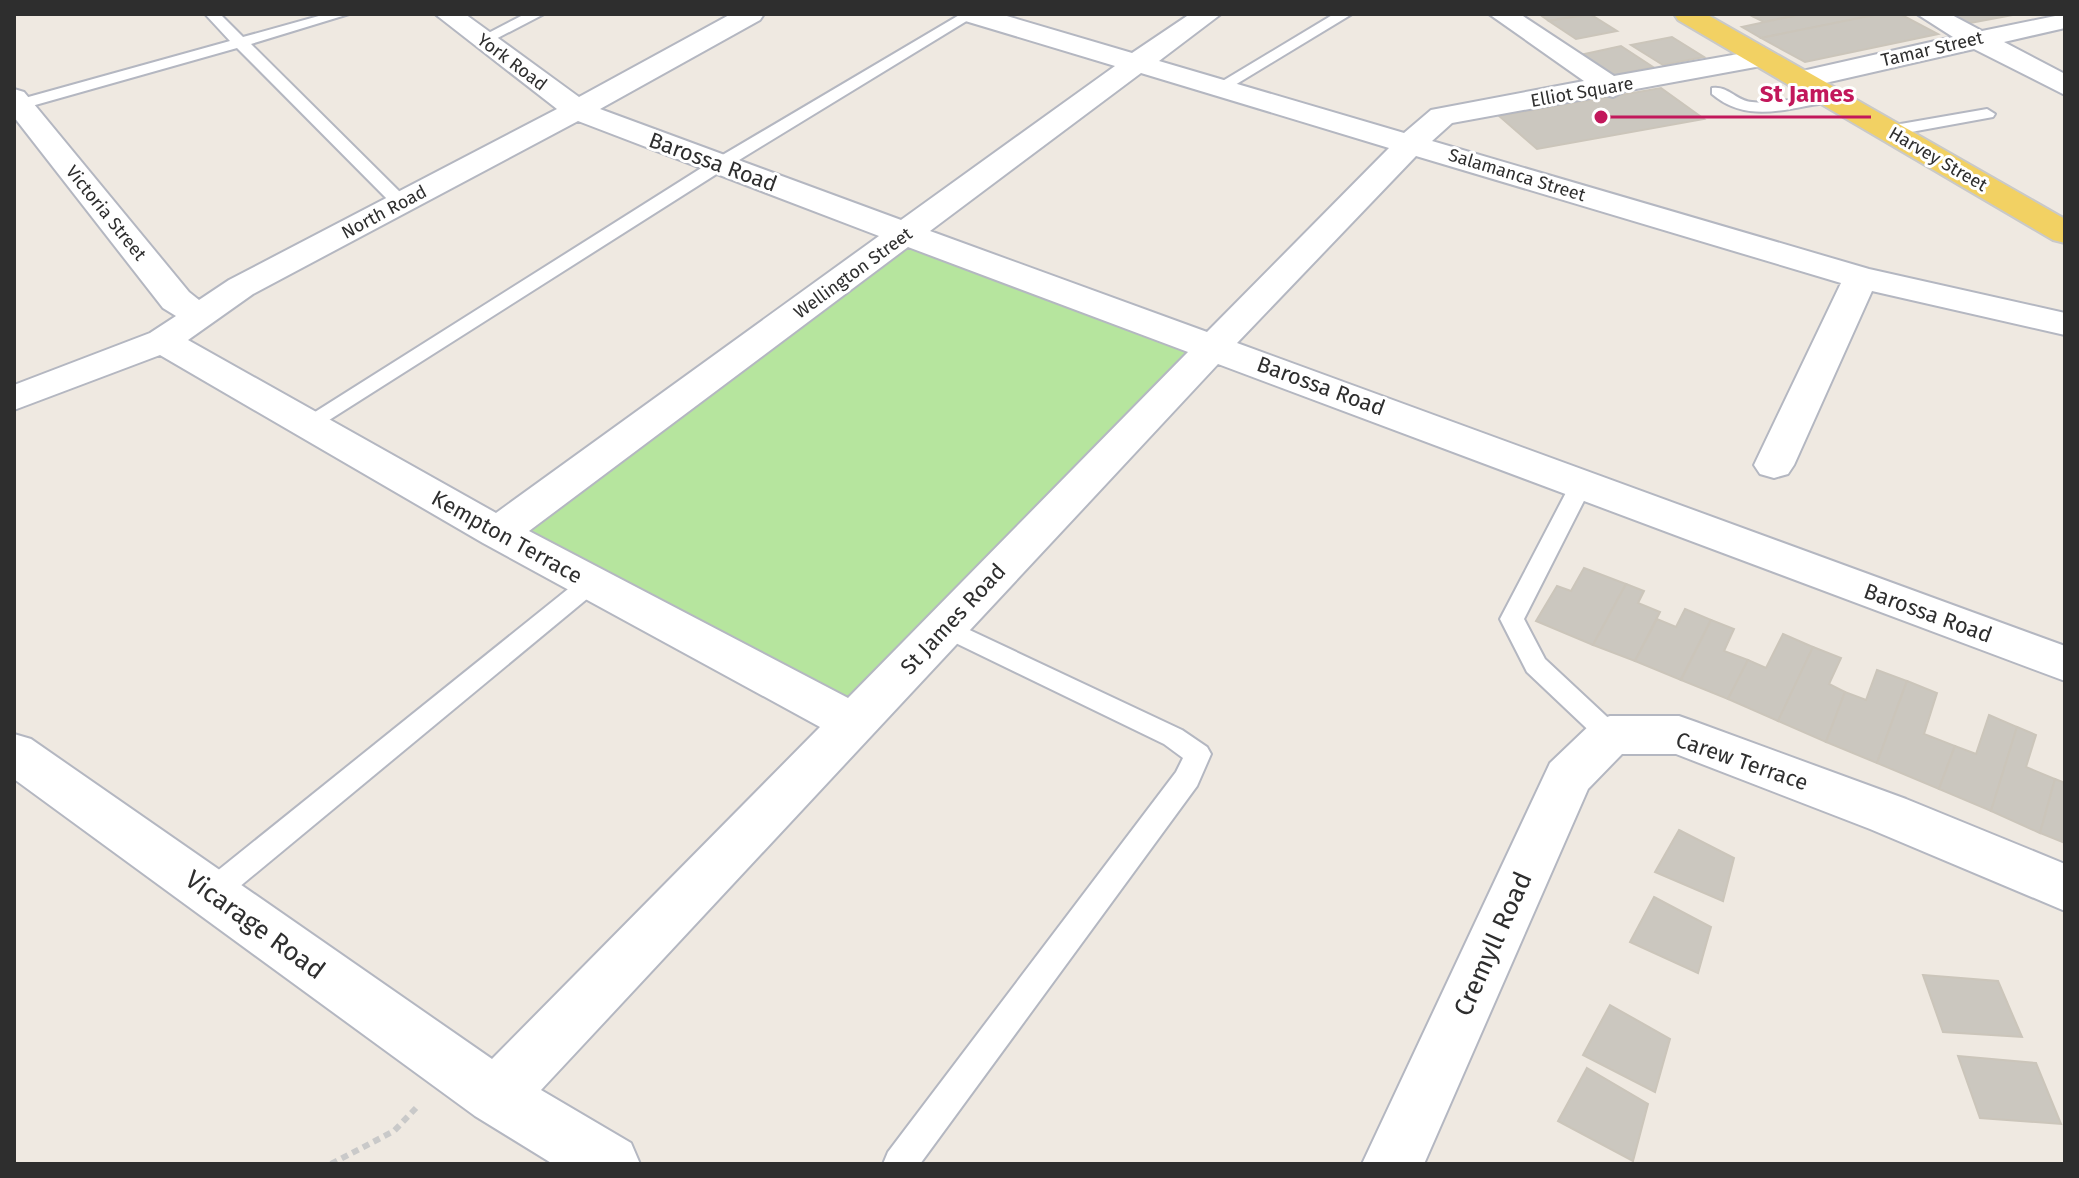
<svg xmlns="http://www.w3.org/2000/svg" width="2079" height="1178" font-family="'Fira Sans',sans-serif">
<rect width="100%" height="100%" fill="#efe9e1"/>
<!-- green -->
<polygon fill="#b6e59e" points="909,238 1192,347 848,709 511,531"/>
<!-- building -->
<g fill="#cbc7bf" stroke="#cbc5ba" stroke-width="2">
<polygon points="1539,14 1586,14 1549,21"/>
<polygon points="1590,14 1617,31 1576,39 1549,21"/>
<polygon points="1748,14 1802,14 1764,22"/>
<polygon points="1802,14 1879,14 1761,38 1742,27"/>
<polygon points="1879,14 1900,14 1938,34 1805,62 1761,38"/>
<polygon points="1948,14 2018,14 1965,24"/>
<polygon points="1672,37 1704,57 1663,65 1631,45"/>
<polygon points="1621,46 1653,67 1611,76 1580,55"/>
<polygon points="1661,88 1704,119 1537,149 1499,116"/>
<polygon points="1584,568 1626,584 1593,645 1536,621 1557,586 1571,591"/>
<polygon points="1626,584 1644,591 1638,603 1660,612 1635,661 1593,645"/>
<polygon points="1685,609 1711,620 1681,680 1635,661 1657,619 1676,627"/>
<polygon points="1711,620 1734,629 1724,651 1748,660 1728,699 1681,680"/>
<polygon points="1783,634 1813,647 1778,721 1728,699 1748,660 1766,668"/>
<polygon points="1813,647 1841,658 1829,684 1845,692 1826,742 1778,721"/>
<polygon points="1877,670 1907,681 1877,763 1826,742 1845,692 1866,700"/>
<polygon points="1907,681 1937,693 1924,734 1955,746 1939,789 1877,763"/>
<polygon points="1989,715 2017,727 1991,811 1939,789 1955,746 1976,754"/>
<polygon points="2017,727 2036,735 2026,767 2055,779 2040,833 1991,811"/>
<polygon points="2055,779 2065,783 2065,843 2040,833"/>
<polygon points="1679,830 1734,858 1723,901 1655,872"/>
<polygon points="1654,897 1711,927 1698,973 1630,942"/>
<polygon points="1923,975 1998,981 2022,1037 1943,1032"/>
<polygon points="1610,1005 1670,1039 1655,1092 1583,1055"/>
<polygon points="1958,1056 2036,1063 2061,1124 1980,1118"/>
<polygon points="1587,1068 1648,1104 1633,1161 1558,1121"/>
</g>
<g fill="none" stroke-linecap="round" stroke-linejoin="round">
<defs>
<g id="lane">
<polygon points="205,14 220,14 243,37 326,14 349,14 251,44 407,199 407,207 395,207 237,48 14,111 14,101 230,41"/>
<polygon points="525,14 544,14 488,43 475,40"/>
<polygon points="961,14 978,14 726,168 315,429 307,431 296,424 714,160"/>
<polygon points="1334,14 1352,14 1225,91 1211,88"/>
<path d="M1712 88C1727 85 1737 101 1752 102 1778 105 1803 96 1828 92L1836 97C1828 104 1816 104 1806 106 1772 113 1740 118 1712 94Z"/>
<polygon points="1987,109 1995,114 1993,117 1889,136 1881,131 1889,126"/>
<polygon points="1582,476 1593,483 1524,619 1545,659 1619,728 1623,735 1619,742 1610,745 1601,742 1527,672 1500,619 1571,483"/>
<polygon points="591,575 599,577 603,583 599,589 221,902 211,905 201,902 197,893 201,884 583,577"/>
<polygon points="944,618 1182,730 1207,747 1211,754 1197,786 920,1164 883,1164 888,1152 1176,772 1183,758 1164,744 935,633 932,627 935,621"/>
</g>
<g id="street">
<path d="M435 14H465L579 97 731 14H764L760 20 600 109 901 220 1115 66 962 20 958 14H1000L1132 53 1190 14H1221L1159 61 1404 133 1431 110 1584 81 1489 14H1520L1614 76 1761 50 1771 52 1775 58 1771 64 1761 66 1625 91 1613 97 1606 95 1452 123 1432 141 1869 269 2065 313V335L1872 291 1794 465 1788 474 1774 478 1760 474 1754 465 1841 283 1416 156 1237 343 2065 646V681L1218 364 541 1090 631 1143 640 1164H553L475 1116 14 779V734L31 739 492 1059 820 727 483 543 160 355 14 410V385L150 333 176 316 163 308 14 117V89L24 92 189 292 199 300 229 280 557 109ZM1141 73 1389 148 1207 332 930 231ZM578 121 879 236 496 513 188 340 253 294ZM908 247 1188 352 848 698 529 531Z"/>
<polygon points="1917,14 1950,14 1982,31 2065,14 2065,28 2004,42 2065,74 2065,95 1974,49 1799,89 1789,86 1785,80 1789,74 1953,37"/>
<polygon points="1610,716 1679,716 1696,722 1906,799 2065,864 2065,911 1870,829 1676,754 1622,754 1588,789 1424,1164 1362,1164 1550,763 1593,722"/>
</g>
<polygon id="primary" points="1674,14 1706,14 2065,219 2065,243 2053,240 1678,20"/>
</defs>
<!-- lane casing -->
<use href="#lane" stroke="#b4b7c1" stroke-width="4"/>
<!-- street casing -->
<use href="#street" stroke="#b4b7c1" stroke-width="4"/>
<!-- primary casing -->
<use href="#primary" stroke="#c9c9c9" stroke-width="4"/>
<!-- path -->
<polyline stroke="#c9c9c9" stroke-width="6" stroke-dasharray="7 5" stroke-linecap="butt" points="331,1164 394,1131 416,1108"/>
<!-- lane -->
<use href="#lane" fill="#fff" fill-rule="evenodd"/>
<!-- street -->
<use href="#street" fill="#fff" fill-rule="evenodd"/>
<!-- primary -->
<use href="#primary" fill="#f2d163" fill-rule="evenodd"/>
</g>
<g text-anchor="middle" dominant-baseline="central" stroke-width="6" stroke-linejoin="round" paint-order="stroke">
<!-- far-street labels -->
<g font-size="18" fill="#2e2e2e" stroke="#fff">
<text transform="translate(1932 49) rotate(-13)">Tamar Street</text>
<text transform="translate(512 62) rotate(37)">York Road</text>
<text transform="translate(1582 92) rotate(-10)">Elliot Square</text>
<text transform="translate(1938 159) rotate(30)">Harvey Street</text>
<text transform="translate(1517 175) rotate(17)">Salamanca Street</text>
<text transform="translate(384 212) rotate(-28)">North Road</text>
<text transform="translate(106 213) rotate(51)">Victoria Street</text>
<text transform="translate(853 273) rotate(-36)">Wellington Street</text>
</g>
<!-- street labels -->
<g font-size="22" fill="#2e2e2e" stroke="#fff">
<text transform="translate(713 162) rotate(20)">Barossa Road</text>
<text transform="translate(1321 386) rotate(20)">Barossa Road</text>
<text transform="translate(507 537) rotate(29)">Kempton Terrace</text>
<text transform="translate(1928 613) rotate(20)">Barossa Road</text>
<text transform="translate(953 619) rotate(-47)">St James Road</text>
<text transform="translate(1742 761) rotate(19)">Carew Terrace</text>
</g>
<!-- near-street labels -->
<g font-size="26" fill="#2e2e2e" stroke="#fff">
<text transform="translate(255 925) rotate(36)">Vicarage Road</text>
<text transform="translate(1493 944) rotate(-66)">Cremyll Road</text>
</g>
</g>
<!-- callouts -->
<path fill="none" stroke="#c2185b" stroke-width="3" d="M1601 117L1744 117H1871"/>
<circle fill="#c2185b" stroke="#fff" stroke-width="3" cx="1601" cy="117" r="8"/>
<g font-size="24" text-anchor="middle" font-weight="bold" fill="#c2185b" stroke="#fff" stroke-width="6" stroke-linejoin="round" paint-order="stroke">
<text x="1807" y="102">St James</text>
</g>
<!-- border -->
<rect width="2079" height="1178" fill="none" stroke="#2e2e2e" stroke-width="32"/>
</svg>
